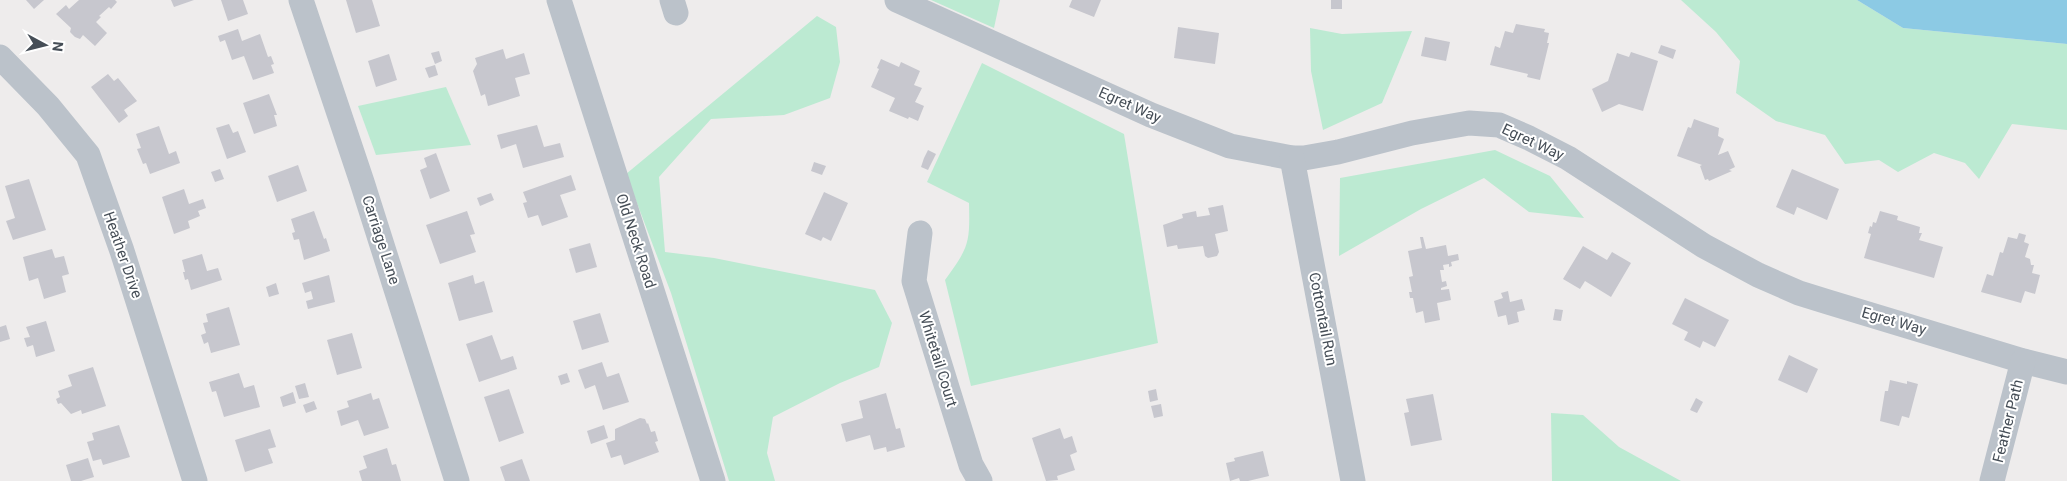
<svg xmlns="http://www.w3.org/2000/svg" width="2067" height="481" font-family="Roboto,sans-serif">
<rect width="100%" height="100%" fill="#eeecec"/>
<!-- green -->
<g fill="#bcead2">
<polygon points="931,0 1000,0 994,28"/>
<polygon points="1681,0 1857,0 1903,28 2067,44 2067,130 2012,124 1979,179 1965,163 1934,153 1898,172 1879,160 1845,164 1825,135 1776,121 1736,93 1740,61 1716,32"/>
<polygon points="817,16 836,27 840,62 830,98 784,115 711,119 659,177 665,252 714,258 875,290 892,323 879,367 840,383 773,417 767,453 775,481 729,481 671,293 626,174"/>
<polygon points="1310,28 1342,34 1412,31 1382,103 1323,130 1311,71"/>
<path d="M982 63 1124 134 1158 343 971 386 945 280C969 247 970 243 969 203L927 182Z"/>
<polygon points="446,87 471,145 376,155 358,106"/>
<polygon points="1495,150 1550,176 1584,218 1529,212 1484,178 1421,209 1339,256 1340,178"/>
<polygon points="1551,413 1583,415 1619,447 1681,481 1552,481"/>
</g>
<!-- water -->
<polygon fill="#8ccae4" points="1857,0 2067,0 2067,44 1903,28"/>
<!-- building -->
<g fill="#c7c7ce">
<polygon points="26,0 44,0 34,9"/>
<polygon points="79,0 115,0 117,2 111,9 109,7 99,16 101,17 96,22 107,33 95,46 83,35 80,39 75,37 70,32 71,28 56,14 66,5 69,9"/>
<polygon points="171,0 194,0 174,7"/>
<polygon points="221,0 243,0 248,14 228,21"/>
<polygon points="346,0 372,0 380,26 356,33"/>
<polygon points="1072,0 1101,0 1094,17 1069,7"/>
<rect x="1331" y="0" width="11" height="9"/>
<polygon points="1516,24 1545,29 1544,32 1549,33 1547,43 1549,43 1540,80 1527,77 1528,74 1490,65 1495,46 1500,48 1505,31 1513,33"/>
<polygon points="1178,27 1219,33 1215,64 1174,58"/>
<polygon points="238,29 242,41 260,34 268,57 271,56 274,64 271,65 274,73 253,80 244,56 232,60 225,40 220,42 218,36"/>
<polygon points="1425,37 1450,42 1446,61 1421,56"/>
<polygon points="1661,45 1676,50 1673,59 1658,53"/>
<polygon points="503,49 506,59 524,53 530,74 515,78 520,96 488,106 485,94 481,96 473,71 477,64 475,58"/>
<polygon points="439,51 442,61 435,64 431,53"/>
<polygon points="1631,52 1658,61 1643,111 1619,104 1602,112 1592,89 1608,81 1617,53 1629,57"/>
<polygon points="389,54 397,80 376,87 368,61"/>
<polygon points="881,59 899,67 901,62 920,71 914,85 922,88 915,102 924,106 918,121 909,117 908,119 889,111 895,98 871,87 879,69 877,68"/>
<polygon points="435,65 438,75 429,78 425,68"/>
<polygon points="108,74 114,81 118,78 137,101 124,110 128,116 119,123 91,87"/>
<polygon points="269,94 277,115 274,115 277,126 254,134 243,103"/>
<polygon points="1694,119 1719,128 1718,136 1724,139 1718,155 1728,151 1735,167 1729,170 1732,171 1709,181 1708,179 1705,180 1700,166 1702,165 1677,156 1688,127 1691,128"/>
<polygon points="229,124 233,133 238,131 246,152 227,159 216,128"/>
<polygon points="537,125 544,147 560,143 564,157 523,168 516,144 501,149 497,135"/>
<polygon points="159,126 169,154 176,151 180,163 150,174 146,163 143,164 137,149 141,148 136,134"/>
<polygon points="928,150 936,154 928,170 921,167 924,158 929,160 924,158"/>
<polygon points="436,153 450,191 430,199 420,170 427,167 424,158"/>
<polygon points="814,162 826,166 822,175 811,171"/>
<polygon points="298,165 307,191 277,202 268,176"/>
<polygon points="220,169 224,179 215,182 211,172"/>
<polygon points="1792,169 1839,189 1827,220 1797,207 1794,215 1776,207"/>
<polygon points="571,175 576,190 560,195 568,217 542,226 538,215 528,218 523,203 527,202 523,192"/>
<polygon points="29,179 46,230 13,240 6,221 15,218 5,186"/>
<polygon points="184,189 189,204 203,199 206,208 198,211 200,216 188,221 190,228 174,234 162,197"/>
<polygon points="824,192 848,203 831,241 823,237 821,241 805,234"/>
<polygon points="491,193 494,200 480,206 477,198"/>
<polygon points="1223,205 1228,231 1215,234 1219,252 1217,256 1208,258 1205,256 1203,246 1178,249 1177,245 1167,247 1163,225 1183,218 1182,214 1196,211 1197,217 1210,215 1208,208"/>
<polygon points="314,211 324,239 326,238 330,251 304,260 299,239 294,240 292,233 295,232 291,219"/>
<polygon points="467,211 475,234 470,235 476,252 440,264 426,225"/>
<polygon points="1880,211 1898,216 1897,220 1920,227 1919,233 1922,233 1919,240 1943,247 1934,278 1864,258 1871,234 1868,233 1870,226 1872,227 1873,222 1876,223"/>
<polygon points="2019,233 2026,235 2024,242 2029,244 2025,257 2030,259 2031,265 2034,265 2032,273 2040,275 2035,294 2025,291 2021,303 1981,292 1987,274 1993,276 2000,252 2003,253 2008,237 2017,239"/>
<polygon points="1420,237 1423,237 1426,249 1446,245 1448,256 1458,254 1459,260 1451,262 1452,266 1449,267 1449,264 1443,265 1444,270 1440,270 1442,282 1446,281 1447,286 1441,288 1441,290 1449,289 1451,300 1437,303 1440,320 1425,323 1423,311 1416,313 1413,298 1410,298 1409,292 1412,292 1409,277 1413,276 1408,251 1422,248"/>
<polygon points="590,243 597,267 576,273 569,249"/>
<polygon points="1583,246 1607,260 1612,252 1631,263 1611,297 1585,281 1580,289 1563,279"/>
<polygon points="52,249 55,258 64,256 69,274 62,276 66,292 44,299 38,278 29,281 23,257"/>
<polygon points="202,254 207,271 218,268 222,280 191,290 188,279 185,280 183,272 185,272 182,260"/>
<polygon points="329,275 335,302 308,309 306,301 313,299 311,291 305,293 302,283"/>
<polygon points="473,275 475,284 484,281 493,312 459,321 448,283"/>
<polygon points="276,283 279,294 269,297 266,287"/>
<polygon points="1508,291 1510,302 1522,299 1525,310 1517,312 1519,322 1508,325 1506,315 1498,317 1494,301 1503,298 1501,293"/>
<polygon points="1685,298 1729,320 1715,347 1703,341 1700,348 1684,340 1688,332 1672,324"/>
<polygon points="229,307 240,345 211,353 208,342 204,344 201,335 206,333 203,323 208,322 206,314"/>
<polygon points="1555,309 1563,310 1561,321 1553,320"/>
<polygon points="600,313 609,342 582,350 573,321"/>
<polygon points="46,321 55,351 36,357 33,345 27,347 24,338 30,337 26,327"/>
<polygon points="6,325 10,339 0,342 0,327"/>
<polygon points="352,333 362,368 337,375 327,340"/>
<polygon points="492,335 501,360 513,356 517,369 479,382 466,344"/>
<polygon points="1789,355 1818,369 1807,393 1778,380"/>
<polygon points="602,362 607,377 619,373 629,402 603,410 595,385 585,389 578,370"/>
<polygon points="93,367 106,406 82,414 81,410 71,414 61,403 58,404 56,399 60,397 58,391 72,386 68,375"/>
<polygon points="239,373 244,388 254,385 260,407 224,417 216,391 212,392 209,382"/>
<polygon points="567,373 570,382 561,385 558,376"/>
<polygon points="1890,380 1907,384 1907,381 1918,384 1909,418 1902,416 1899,426 1880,421 1885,391 1888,391"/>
<polygon points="305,383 309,397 299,399 295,386"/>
<polygon points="509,389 524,433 499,442 484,397"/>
<polygon points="1156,389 1158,400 1150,402 1148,391"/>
<polygon points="293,392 296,403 283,407 280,397"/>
<polygon points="371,393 373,400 379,398 389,428 364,436 358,420 341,426 337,411 349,407 347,401"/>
<polygon points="886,393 896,429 900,428 905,447 887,452 886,447 874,450 870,435 846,442 841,424 863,418 859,401"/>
<polygon points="1433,394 1442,440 1411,446 1404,413 1409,412 1406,399"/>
<polygon points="1696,398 1703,402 1697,413 1690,410"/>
<polygon points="314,401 317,409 306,413 303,405"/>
<polygon points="1161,404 1163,416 1154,418 1151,406"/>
<polygon points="640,418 645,419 647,424 648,423 651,432 655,431 658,441 655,442 659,452 624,465 621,455 611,458 606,443 615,440 615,429"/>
<polygon points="119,425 130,457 103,465 101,459 93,461 87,442 94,440 92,433"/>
<polygon points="604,425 608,438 591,444 587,431"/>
<polygon points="1060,428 1064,439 1072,436 1077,452 1070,455 1075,470 1057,476 1058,480 1046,481 1032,438"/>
<polygon points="270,429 276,447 268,449 273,463 245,472 235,440"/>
<polygon points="387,448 392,465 396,464 401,481 362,481 359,471 367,468 363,456"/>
<polygon points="1263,451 1269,476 1248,481 1240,481 1239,478 1230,481 1226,463 1235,461 1234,458"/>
<polygon points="88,458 94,477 81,481 71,481 66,465"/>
<polygon points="522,459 530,481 505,481 500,467"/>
</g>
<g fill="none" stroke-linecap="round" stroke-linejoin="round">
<!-- minor -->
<g stroke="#bbc2ca" stroke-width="25">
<polyline points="301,0 362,182 457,481"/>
<polyline points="559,0 713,481"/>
<polyline points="672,0 676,13"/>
<polyline points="897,0 1151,115 1230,146 1292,158 1304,158 1338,152 1412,133 1469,123 1499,125 1529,138 1568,158 1704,246 1758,275 1799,293 1828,302 2023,361 2067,372"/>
<polyline points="0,57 48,106 88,155 122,251 195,481"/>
<polyline points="1292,158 1353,481"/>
<polyline points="920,233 914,281 971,465 980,481"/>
<polyline points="1992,481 2023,361"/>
</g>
</g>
<g text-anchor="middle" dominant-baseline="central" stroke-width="4" stroke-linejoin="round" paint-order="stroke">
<!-- street labels -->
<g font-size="15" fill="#464e57" stroke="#fff">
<text transform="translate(1130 105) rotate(24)">Egret Way</text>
<text transform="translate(1533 142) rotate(25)">Egret Way</text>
<text transform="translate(381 240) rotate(72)">Carriage Lane</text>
<text transform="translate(636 241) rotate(72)">Old Neck Road</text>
<text transform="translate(123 255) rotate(71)">Heather Drive</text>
<text transform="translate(1323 319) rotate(79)">Cottontail Run</text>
<text transform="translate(1894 321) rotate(16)">Egret Way</text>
<text transform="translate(938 359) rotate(73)">Whitetail Court</text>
<text transform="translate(2008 421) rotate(-76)">Feather Path</text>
</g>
</g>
<!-- north arrow -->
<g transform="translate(45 45) rotate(97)" stroke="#ffffff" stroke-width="4" paint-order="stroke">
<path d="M0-4L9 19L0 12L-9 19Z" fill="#464e57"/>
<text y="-8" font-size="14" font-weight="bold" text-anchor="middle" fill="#464e57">N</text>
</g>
</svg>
